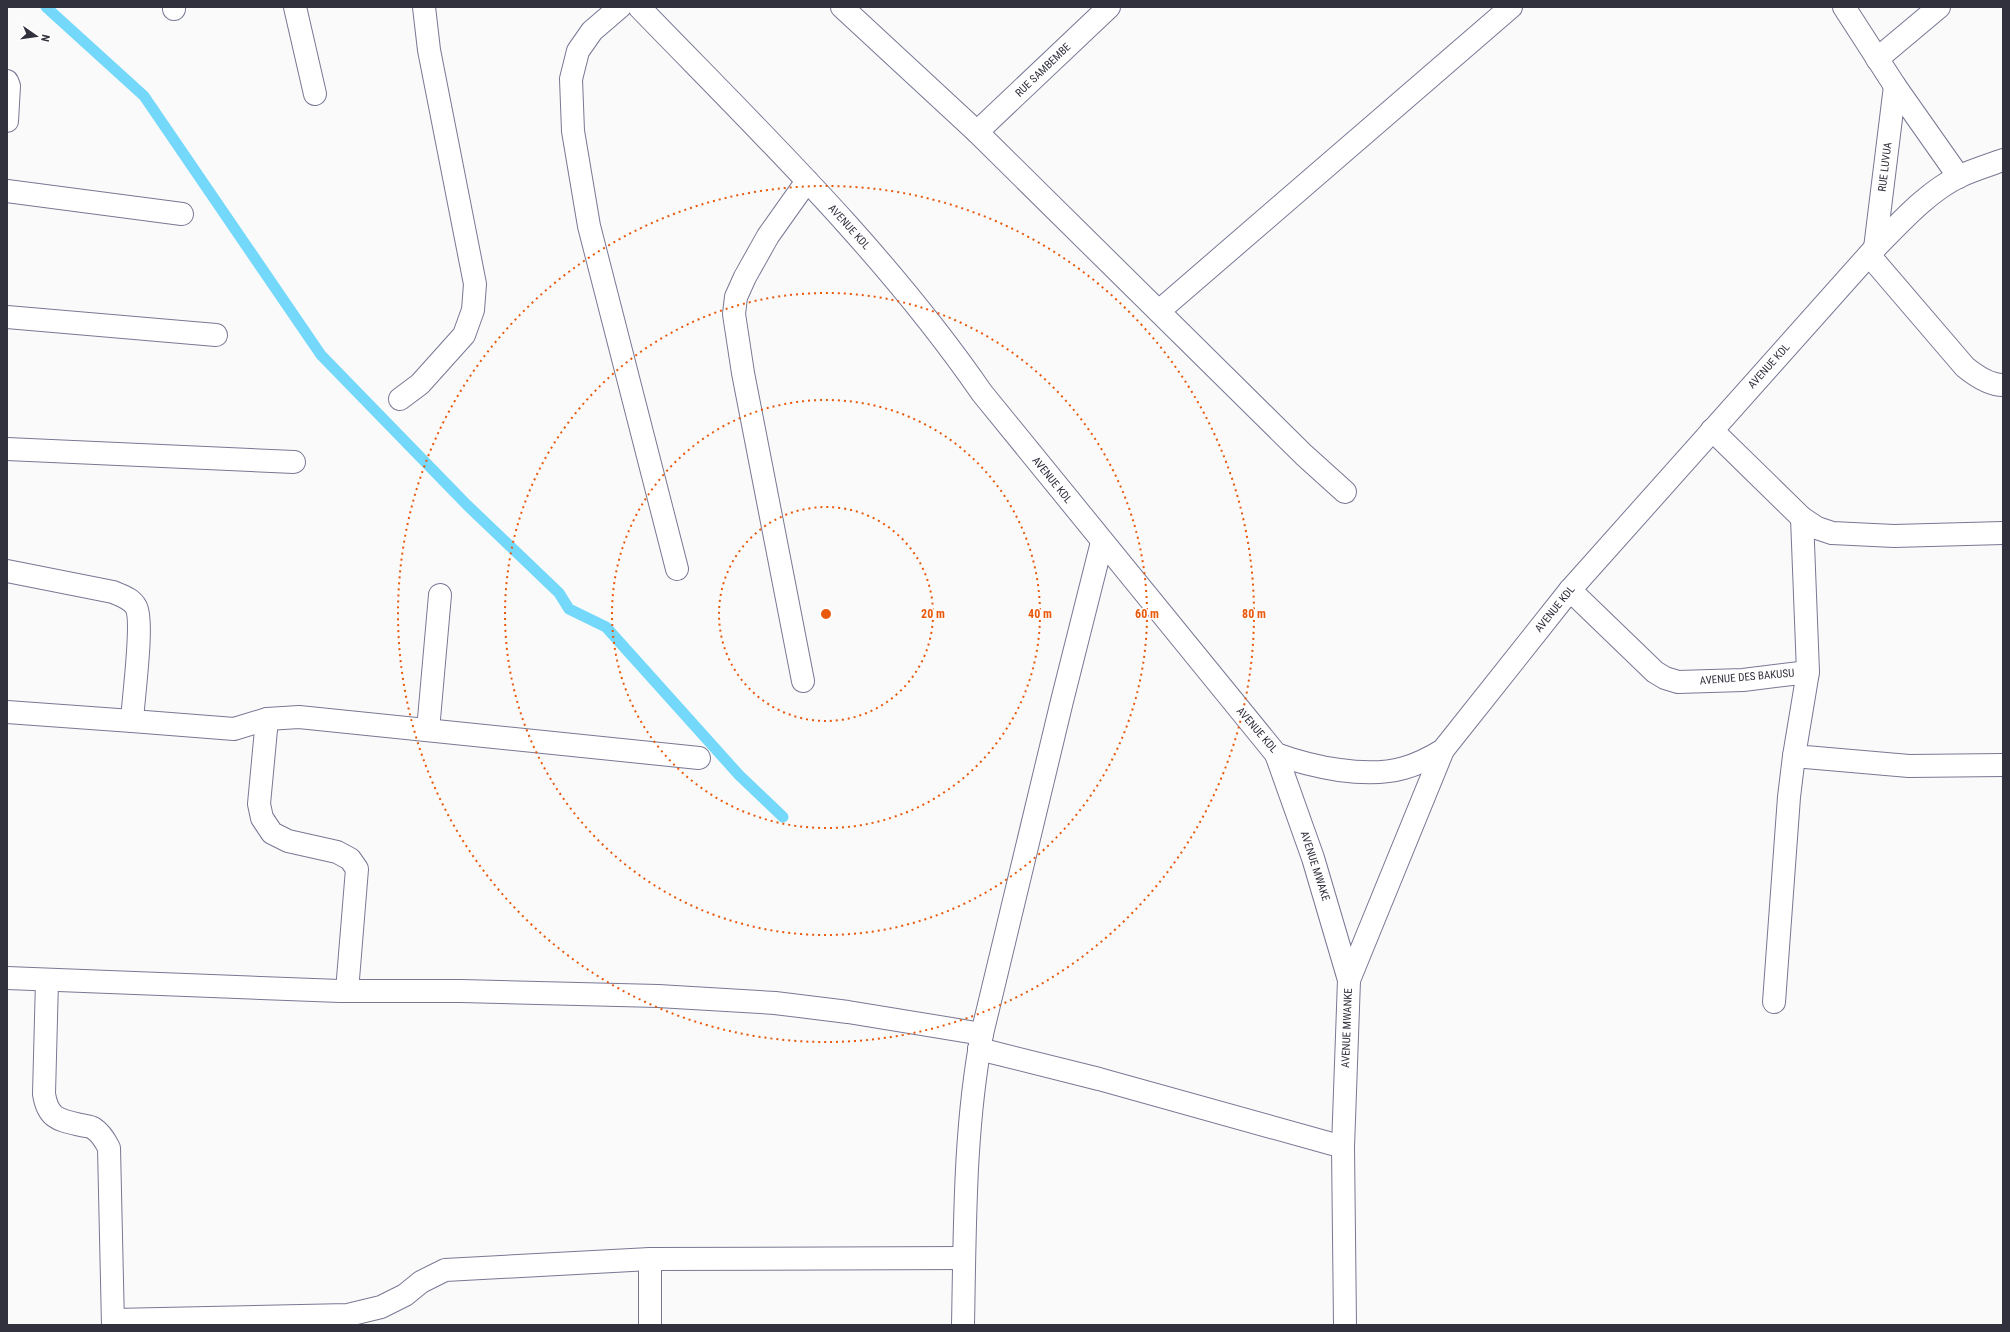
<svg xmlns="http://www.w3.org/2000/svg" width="2010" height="1332" font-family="'Roboto Condensed',sans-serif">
<rect width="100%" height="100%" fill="#fafafa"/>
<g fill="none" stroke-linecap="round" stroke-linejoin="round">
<!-- stream -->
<polyline stroke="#73d8f9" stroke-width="11" points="46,7 144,96 321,355 467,505 559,593 569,609 606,627 739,775 783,817"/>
<defs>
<g id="minor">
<polyline points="174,7 174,9"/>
<polyline points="295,7 315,94"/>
<polyline points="620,7 592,31 578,51 571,79 573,131 589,226 677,569"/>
<path d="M639 7C759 131 884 251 982 393L1276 754C1312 767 1366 779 1404 768 1418 764 1430 758 1443 750L1570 590 1875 248C1900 223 1927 192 1960 176 1973 170 1989 165 2003 160"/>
<polyline points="842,7 977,132 1304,455 1345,492"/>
<polyline points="1844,7 1895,86 1959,177"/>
<polyline points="1877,59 1939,7"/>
<polyline points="7,81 9,86 7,121"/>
<polyline points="977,132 1109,7"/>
<polyline points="7,191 182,214"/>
<polyline points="1875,248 1895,86"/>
<path d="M1869 255 1965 367C1976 376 1989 385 2003 385"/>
<polyline points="1159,311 1511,7"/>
<polyline points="7,317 216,335"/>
<polyline points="400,399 420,384 464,335 473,310 475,284 429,50 424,7"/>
<polyline points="1712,430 1802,518 1817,528 1832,533 1894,536 2003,533"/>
<polyline points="7,449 294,462"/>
<polyline points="1802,518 1808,672"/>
<path d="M7 571 113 592C122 596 131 598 136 607 144 621 133 700 132 721L234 729 267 719 299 717 699 758"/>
<polyline points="1570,590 1655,672 1665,678 1678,682 1743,680 1808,672 1794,756 1909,766 2003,765"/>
<polyline points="803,681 743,373 734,314 736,297 745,277 768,236 807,181"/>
<polyline points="7,712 132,721"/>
<polyline points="267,719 259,804 262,818 272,833 288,841 337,852 350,859 357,869 347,991"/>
<polyline points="428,730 440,595"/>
<polyline points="1276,754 1313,858 1349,980"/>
<polyline points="7,978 340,991 461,991 658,996 775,1003 848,1012 982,1034"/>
<path d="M47 981 44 1094C48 1119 59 1120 81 1125 85 1126 90 1126 93 1128 101 1133 105 1140 109 1148L113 1325"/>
<polyline points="1774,1002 1789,797 1794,756"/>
<polyline points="979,1049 1099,1079 1343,1147"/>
<polyline points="650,1259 650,1325"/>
<polyline points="113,1320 348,1315 381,1307 405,1295 421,1282 445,1270 650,1259 964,1258"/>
<path d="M963 1325C965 1227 964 1130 982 1034L1062 701 1102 542"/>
<polyline points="1345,1325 1343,1147 1349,980 1443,750"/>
</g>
</defs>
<!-- minor casing -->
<use href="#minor" stroke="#777894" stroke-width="24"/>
<!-- minor -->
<use href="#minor" stroke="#fff" stroke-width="22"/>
</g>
<!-- distance rings -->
<g fill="none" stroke="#e8590c" stroke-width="2" stroke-dasharray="2 4">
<circle cx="826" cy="614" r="107"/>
<circle cx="826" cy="614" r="214"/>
<circle cx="826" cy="614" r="321"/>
<circle cx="826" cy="614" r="428"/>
</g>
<g text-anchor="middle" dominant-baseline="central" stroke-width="3" stroke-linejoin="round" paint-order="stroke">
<!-- street labels -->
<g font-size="11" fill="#31313d" stroke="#fff">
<text transform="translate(1043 70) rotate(-44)">RUE SAMBEMBE</text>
<text transform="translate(1885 167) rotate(-83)">RUE LUVUA</text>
<text transform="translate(849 227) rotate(48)">AVENUE KDL</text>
<text transform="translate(1769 366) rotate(-48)">AVENUE KDL</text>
<text transform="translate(1052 480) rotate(51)">AVENUE KDL</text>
<text transform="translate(1555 609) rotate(-51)">AVENUE KDL</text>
<text transform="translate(1747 677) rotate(-5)">AVENUE DES BAKUSU</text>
<text transform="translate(1257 730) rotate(49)">AVENUE KDL</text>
<text transform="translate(1315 866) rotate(72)">AVENUE MWAKE</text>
<text transform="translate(1347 1028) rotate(-88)">AVENUE MWANKE</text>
</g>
</g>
<circle cx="826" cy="614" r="6" fill="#e8590c" stroke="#fff" stroke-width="2"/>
<g font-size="12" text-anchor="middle" font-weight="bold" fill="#e8590c" stroke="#fff" stroke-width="3" stroke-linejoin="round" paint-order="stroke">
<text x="933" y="618">20 m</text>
<text x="1040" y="618">40 m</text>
<text x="1147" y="618">60 m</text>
<text x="1254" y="618">80 m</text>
</g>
<!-- border -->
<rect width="2010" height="1332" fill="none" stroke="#31313d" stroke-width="16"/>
<!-- north arrow -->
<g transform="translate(36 36) rotate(103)" stroke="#ffffff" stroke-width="3" paint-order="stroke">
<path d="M0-3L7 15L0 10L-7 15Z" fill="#31313d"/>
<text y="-6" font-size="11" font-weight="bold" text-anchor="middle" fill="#31313d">N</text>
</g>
</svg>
